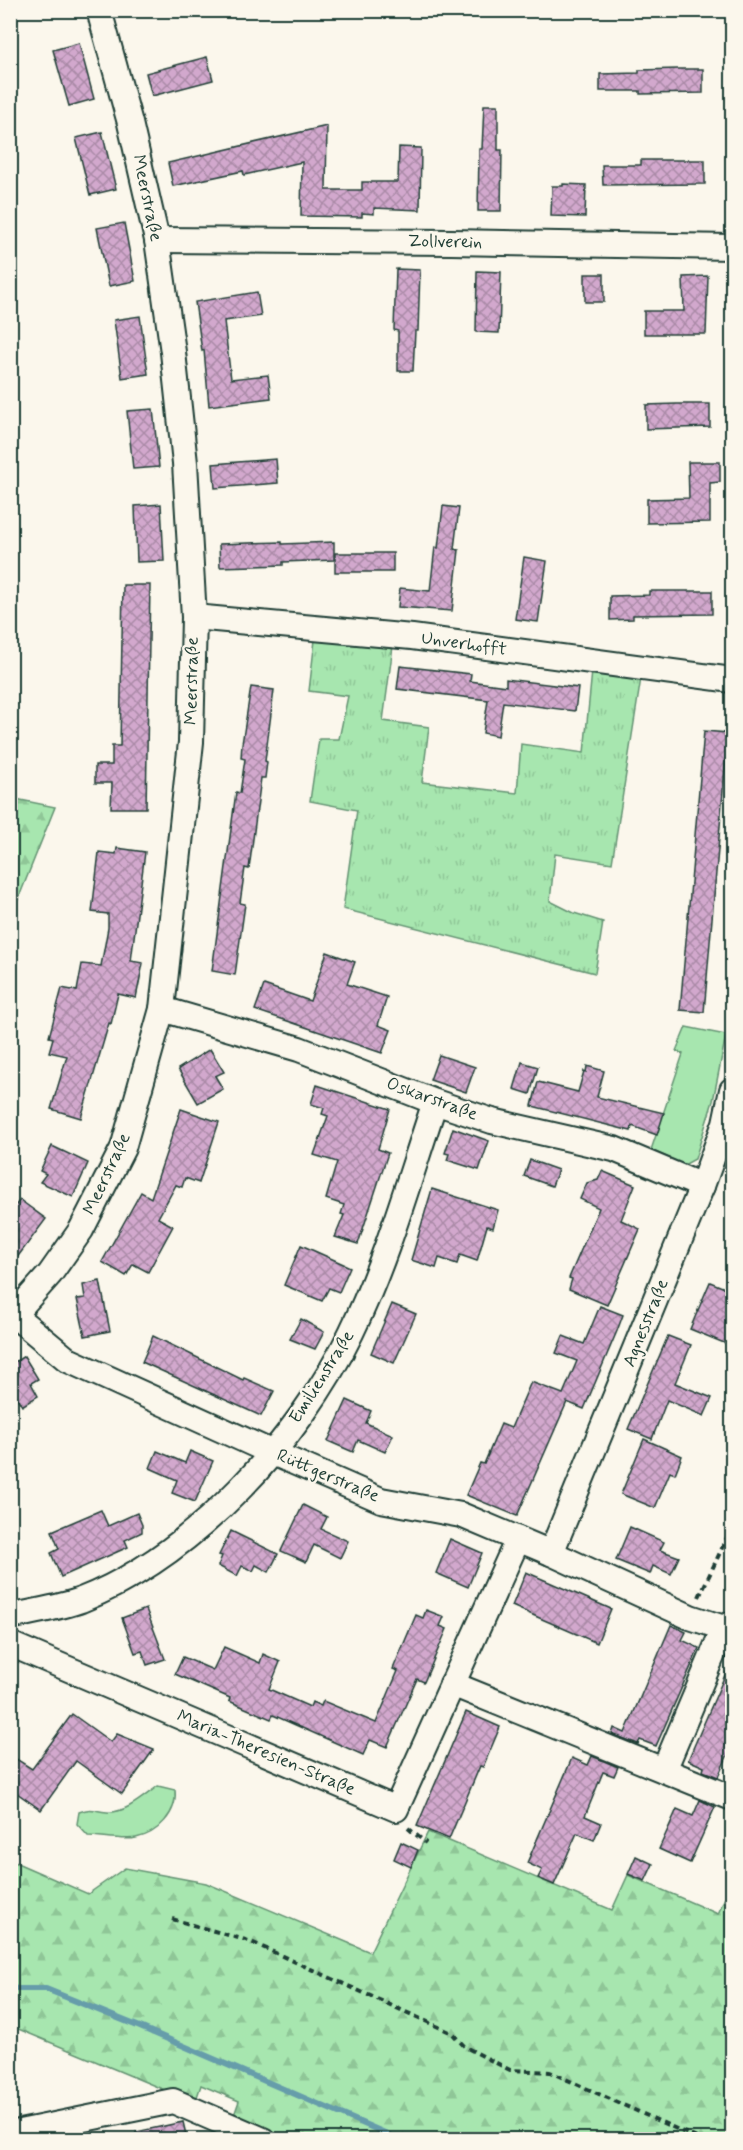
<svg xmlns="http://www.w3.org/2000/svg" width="743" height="2150" font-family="Mynerve,sans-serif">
<defs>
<pattern id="grass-tufts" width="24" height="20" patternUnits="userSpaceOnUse" patternTransform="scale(1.5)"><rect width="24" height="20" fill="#a7e6af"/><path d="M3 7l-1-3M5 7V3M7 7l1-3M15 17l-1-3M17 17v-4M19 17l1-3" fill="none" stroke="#8fc697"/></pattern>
<pattern id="forest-firs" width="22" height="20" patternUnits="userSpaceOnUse" patternTransform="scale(1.5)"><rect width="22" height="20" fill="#a7e6af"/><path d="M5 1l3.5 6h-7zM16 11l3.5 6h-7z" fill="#8fc697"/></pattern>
<pattern id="building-cross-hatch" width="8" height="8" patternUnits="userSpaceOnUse" patternTransform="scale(1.5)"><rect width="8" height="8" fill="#d2a8cd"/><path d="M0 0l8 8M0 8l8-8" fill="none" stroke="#aa8aa7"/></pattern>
</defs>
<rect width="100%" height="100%" fill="#fbf7ec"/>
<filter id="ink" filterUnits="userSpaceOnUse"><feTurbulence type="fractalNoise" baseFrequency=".0167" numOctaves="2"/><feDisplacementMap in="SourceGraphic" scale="12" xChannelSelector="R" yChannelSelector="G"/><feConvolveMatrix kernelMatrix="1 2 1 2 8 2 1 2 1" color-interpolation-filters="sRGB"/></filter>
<g filter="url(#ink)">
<!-- grass -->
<polygon fill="url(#grass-tufts)" stroke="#639272" stroke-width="1.5" points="315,640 393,646 383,721 429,727 422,782 517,793 521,744 584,753 592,671 641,678 612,863 555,854 550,901 574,913 603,922 595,973 343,909 357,810 310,801 319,739 339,739 348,696 309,691"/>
<!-- forest -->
<g fill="url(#forest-firs)" stroke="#639272" stroke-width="1.5">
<polygon points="11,798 55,807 11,917 10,798"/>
<polygon points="428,1832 612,1910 628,1875 718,1914 732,1881 732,2139 285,2139 233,2118 239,2101 201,2085 197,2097 182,2091 179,2096 11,2026 10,1860 88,1894 125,1868 206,1883 370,1952"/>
</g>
<!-- park -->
<g fill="#a7e6af" stroke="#639272" stroke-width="1.5">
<polygon points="686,1027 726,1035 713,1101 695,1159 684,1165 651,1150 683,1054 676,1051"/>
<path d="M158 1786 175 1790C178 1813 157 1834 136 1838 126 1841 100 1836 88 1836L77 1824 79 1812C93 1807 94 1811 107 1812 125 1814 144 1796 158 1786Z"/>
</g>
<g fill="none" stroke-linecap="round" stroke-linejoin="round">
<!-- stream -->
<polyline stroke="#669daa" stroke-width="6" points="10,1985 16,1989 46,1989 140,2027 401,2140"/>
</g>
<!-- building -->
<g fill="url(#building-cross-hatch)" stroke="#1f3d34" stroke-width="1.5">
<polygon points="79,43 94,99 69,106 53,50"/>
<polygon points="207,57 213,80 152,96 146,73"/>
<polygon points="679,69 703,69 703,93 640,94 640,91 600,91 600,74 639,73 639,70"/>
<polygon points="484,105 498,105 498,150 502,150 501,211 478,211 479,149 482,149"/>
<polygon points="327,126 326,190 362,190 362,182 398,182 399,147 421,148 420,210 374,208 374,214 362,213 362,217 301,216 302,162 244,175 243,171 173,186 168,163"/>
<polygon points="102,132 116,189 90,195 76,138"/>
<polygon points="641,160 705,160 705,184 603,185 602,165 641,165"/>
<polygon points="563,184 586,185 585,217 551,216 552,186 563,186"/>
<polygon points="124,223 135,281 109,286 97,228"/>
<polygon points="396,269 420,270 418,331 415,331 413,371 398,371 398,331 394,330"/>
<polygon points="477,271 501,272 499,333 476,332"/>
<rect x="585" y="274" width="19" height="28"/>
<polygon points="708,276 706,334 644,334 644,311 684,311 683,277"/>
<polygon points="257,292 261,316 224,321 231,379 268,375 271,398 209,406 204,350 202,351 195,302"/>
<polygon points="140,316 148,374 122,378 114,320"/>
<polygon points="677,404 710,404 710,427 646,429 646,405"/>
<polygon points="153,409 159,467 133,469 127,411"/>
<polygon points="276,459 278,483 215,488 213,464"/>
<polygon points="688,462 720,462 720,482 710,483 710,522 647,523 647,499 689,498"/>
<polygon points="161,504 164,561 137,562 135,506"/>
<polygon points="443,506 459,508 454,549 459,550 452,611 398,607 400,588 430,591 435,547 438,548"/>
<polygon points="282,542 282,544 334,542 334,560 283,562 283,565 220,567 219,544"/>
<rect x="335" y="553" width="58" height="19"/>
<polygon points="524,557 547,561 538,622 515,619"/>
<polygon points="123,585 150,585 146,808 111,808 112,783 95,783 95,765 112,765 112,746 120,746"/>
<polygon points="649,591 712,591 712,614 633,615 633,619 610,620 610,596 649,595"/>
<polygon points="400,666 471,674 470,681 506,686 506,679 578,688 575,711 503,702 498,736 483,733 488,700 397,689"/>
<polygon points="251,687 274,690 265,761 267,762 265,778 261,778 249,869 245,868 240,903 245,904 235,975 212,971 236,792 240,793 245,759 241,758 242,744"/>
<polygon points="704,731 728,733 704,1012 680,1010"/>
<polygon points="117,848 145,852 131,961 143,963 136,998 118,994 111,1024 109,1023 81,1118 51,1109 67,1056 49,1052 53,1038 49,1037 62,988 77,991 82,964 101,966 108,928 108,914 92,912 99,852 116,854"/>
<polygon points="327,952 355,962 347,984 387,997 378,1025 391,1030 382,1053 255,1010 264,985 310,1001"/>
<polygon points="210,1049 224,1072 215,1076 223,1089 198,1103 178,1069"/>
<polygon points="439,1055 475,1067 466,1092 430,1080"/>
<polygon points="522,1062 538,1067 530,1094 514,1089"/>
<polygon points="587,1066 604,1071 597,1097 664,1113 657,1135 632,1126 631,1131 615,1127 532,1106 538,1082 578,1092 584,1071 586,1072"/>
<polygon points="317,1085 390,1109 378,1149 388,1153 358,1244 335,1237 344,1215 341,1214 344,1205 326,1199 337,1162 314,1155 328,1116 322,1114 324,1108 311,1104"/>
<polygon points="181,1109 219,1122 199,1183 185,1178 182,1187 176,1185 158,1218 173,1226 148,1272 133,1264 126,1276 102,1262 141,1192 151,1198"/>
<polygon points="453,1128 489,1141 479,1170 447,1160 449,1154 445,1153"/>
<polygon points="52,1146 88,1163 73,1197 40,1182 46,1174 40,1171"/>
<polygon points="530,1160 558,1170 552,1186 524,1176"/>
<polygon points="602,1171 635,1185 621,1220 640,1229 607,1305 569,1289 572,1279 569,1278 599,1208 580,1199 587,1183 598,1180"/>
<polygon points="432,1189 498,1210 493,1228 487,1226 477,1261 460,1255 457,1264 439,1258 436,1268 411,1260"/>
<polygon points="20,1200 46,1219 10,1267 10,1212"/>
<polygon points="301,1245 350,1267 339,1292 329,1288 322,1301 284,1285"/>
<polygon points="100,1281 110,1331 85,1336 77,1299 85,1298 83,1285"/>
<polygon points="710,1282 732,1291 732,1336 729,1345 690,1329"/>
<polygon points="392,1304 416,1314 394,1363 371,1353"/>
<polygon points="600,1306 623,1315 617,1331 584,1409 567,1402 517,1516 466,1495 480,1463 484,1464 501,1424 511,1428 531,1382 563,1394 577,1361 556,1353 563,1336 584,1344"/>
<polygon points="301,1319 324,1332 315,1349 290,1339"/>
<polygon points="153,1336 243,1380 244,1378 274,1391 261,1416 142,1362"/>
<polygon points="668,1336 691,1345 675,1383 712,1398 704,1416 667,1400 652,1439 628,1429"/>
<polygon points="24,1356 38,1379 31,1383 38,1396 22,1406 10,1387 10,1365"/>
<polygon points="347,1400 371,1411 366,1423 393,1435 385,1452 358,1440 353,1452 328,1441"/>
<polygon points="644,1439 682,1456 675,1474 670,1472 655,1508 621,1494"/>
<polygon points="157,1451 185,1463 190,1451 213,1461 195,1502 172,1493 177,1480 150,1468"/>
<polygon points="303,1505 327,1517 321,1529 348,1541 340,1558 314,1545 306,1562 281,1551"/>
<polygon points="101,1510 108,1526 137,1513 142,1525 142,1532 125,1540 128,1547 61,1577 51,1553 59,1549 52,1531"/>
<polygon points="630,1527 664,1542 660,1550 679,1557 671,1574 653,1566 650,1574 616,1560"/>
<polygon points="231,1531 278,1554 269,1572 256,1565 253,1571 242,1566 237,1576 218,1566 222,1556 219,1555"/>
<polygon points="450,1539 482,1553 468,1587 436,1573"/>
<polygon points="526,1572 611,1609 597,1643 512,1606"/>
<polygon points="146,1609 165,1659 147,1665 142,1651 135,1653 122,1618"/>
<polygon points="426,1610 444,1617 440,1626 447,1629 424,1682 417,1679 387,1747 370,1740 363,1755 273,1715 271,1719 229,1701 230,1698 175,1674 183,1657 213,1670 224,1647 260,1663 263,1654 280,1662 269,1689 310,1707 312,1702 321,1706 323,1701 376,1723 398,1671 393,1669 416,1615 423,1618"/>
<polygon points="671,1625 686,1632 682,1640 699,1648 656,1746 640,1740 638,1744 612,1734 614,1728 625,1733"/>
<polygon points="732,1659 732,1745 718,1777 703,1771 704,1767 688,1760"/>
<polygon points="466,1712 500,1727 483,1767 480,1766 449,1839 417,1826"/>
<polygon points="72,1714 111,1742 117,1734 154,1749 122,1794 76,1761 41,1810 10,1788 10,1755 32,1769"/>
<polygon points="592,1756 618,1767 614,1776 603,1772 585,1816 601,1823 594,1840 577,1833 554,1885 538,1878 542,1870 527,1863 572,1758 588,1765"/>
<polygon points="700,1800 715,1807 690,1863 659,1849 677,1809 693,1816"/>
<polygon points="401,1842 418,1850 411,1867 394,1859"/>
<polygon points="636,1856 653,1864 645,1881 628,1874"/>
<polygon points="183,2122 187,2139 136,2139 136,2132"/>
</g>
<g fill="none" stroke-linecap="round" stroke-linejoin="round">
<defs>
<g id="minor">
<polyline points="157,240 451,242 732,247"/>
<polyline points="194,617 412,637 732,680"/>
<polyline points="162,1009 299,1049 435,1102 492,1121 614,1149 702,1186"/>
<polyline points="15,1316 68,1360 273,1453 381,1500 461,1515 551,1553 690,1617 724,1628 729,1638 732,1639"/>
<polyline points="10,1319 50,1274 81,1230 123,1148 162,1009 191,742 194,617 185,463 173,352 157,240 130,123 99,10"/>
<polyline points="551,1553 702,1186 725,1123 732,1090"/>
<path d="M10 1617C34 1611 59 1608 81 1600 193 1556 300 1439 351 1333 387 1259 409 1179 435 1102"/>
<polyline points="10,1644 396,1809 518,1539"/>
<polyline points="452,1684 732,1798"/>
<polyline points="664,1770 724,1628 732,1623"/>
<polyline points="10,2134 173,2101 263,2140"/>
</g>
</defs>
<!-- minor casing -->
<use href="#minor" stroke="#1f3d34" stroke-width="28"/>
<!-- path -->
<g stroke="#1f3d34" stroke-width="4" stroke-dasharray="6 4.5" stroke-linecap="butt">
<polyline points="699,1597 732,1527"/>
<polyline points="408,1828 426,1843"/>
<polyline points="172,1919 249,1941 452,2033 465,2047 510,2070 550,2072 701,2140"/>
</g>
<!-- minor -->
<use href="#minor" stroke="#fbf7ec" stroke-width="24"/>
</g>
</g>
<g text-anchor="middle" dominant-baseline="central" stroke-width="5" stroke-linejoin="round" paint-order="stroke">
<!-- street labels -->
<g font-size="18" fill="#1f3d34" stroke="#fbf7ec">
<text transform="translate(147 198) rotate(78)">Meerstraße</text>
<text transform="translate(445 242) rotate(1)">Zollverein</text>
<text transform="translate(464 644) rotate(8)">Unverhofft</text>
<text transform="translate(192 681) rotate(-89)">Meerstraße</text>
<text transform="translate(432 1099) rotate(20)">Oskarstraße</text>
<text transform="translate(107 1174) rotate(-65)">Meerstraße</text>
<text transform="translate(646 1323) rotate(-68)">Agnesstraße</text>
<text transform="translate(322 1377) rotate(-58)">Emilienstraße</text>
<text transform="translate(328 1476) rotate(23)">Rüttgerstraße</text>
<text transform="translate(266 1753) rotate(23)">Maria-Theresien-Straße</text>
</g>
</g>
<!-- margin -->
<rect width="743" height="2150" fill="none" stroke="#fbf7ec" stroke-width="36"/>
<rect x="18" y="18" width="707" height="2114" fill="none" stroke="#1f3d34" stroke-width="2" filter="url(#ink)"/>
</svg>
